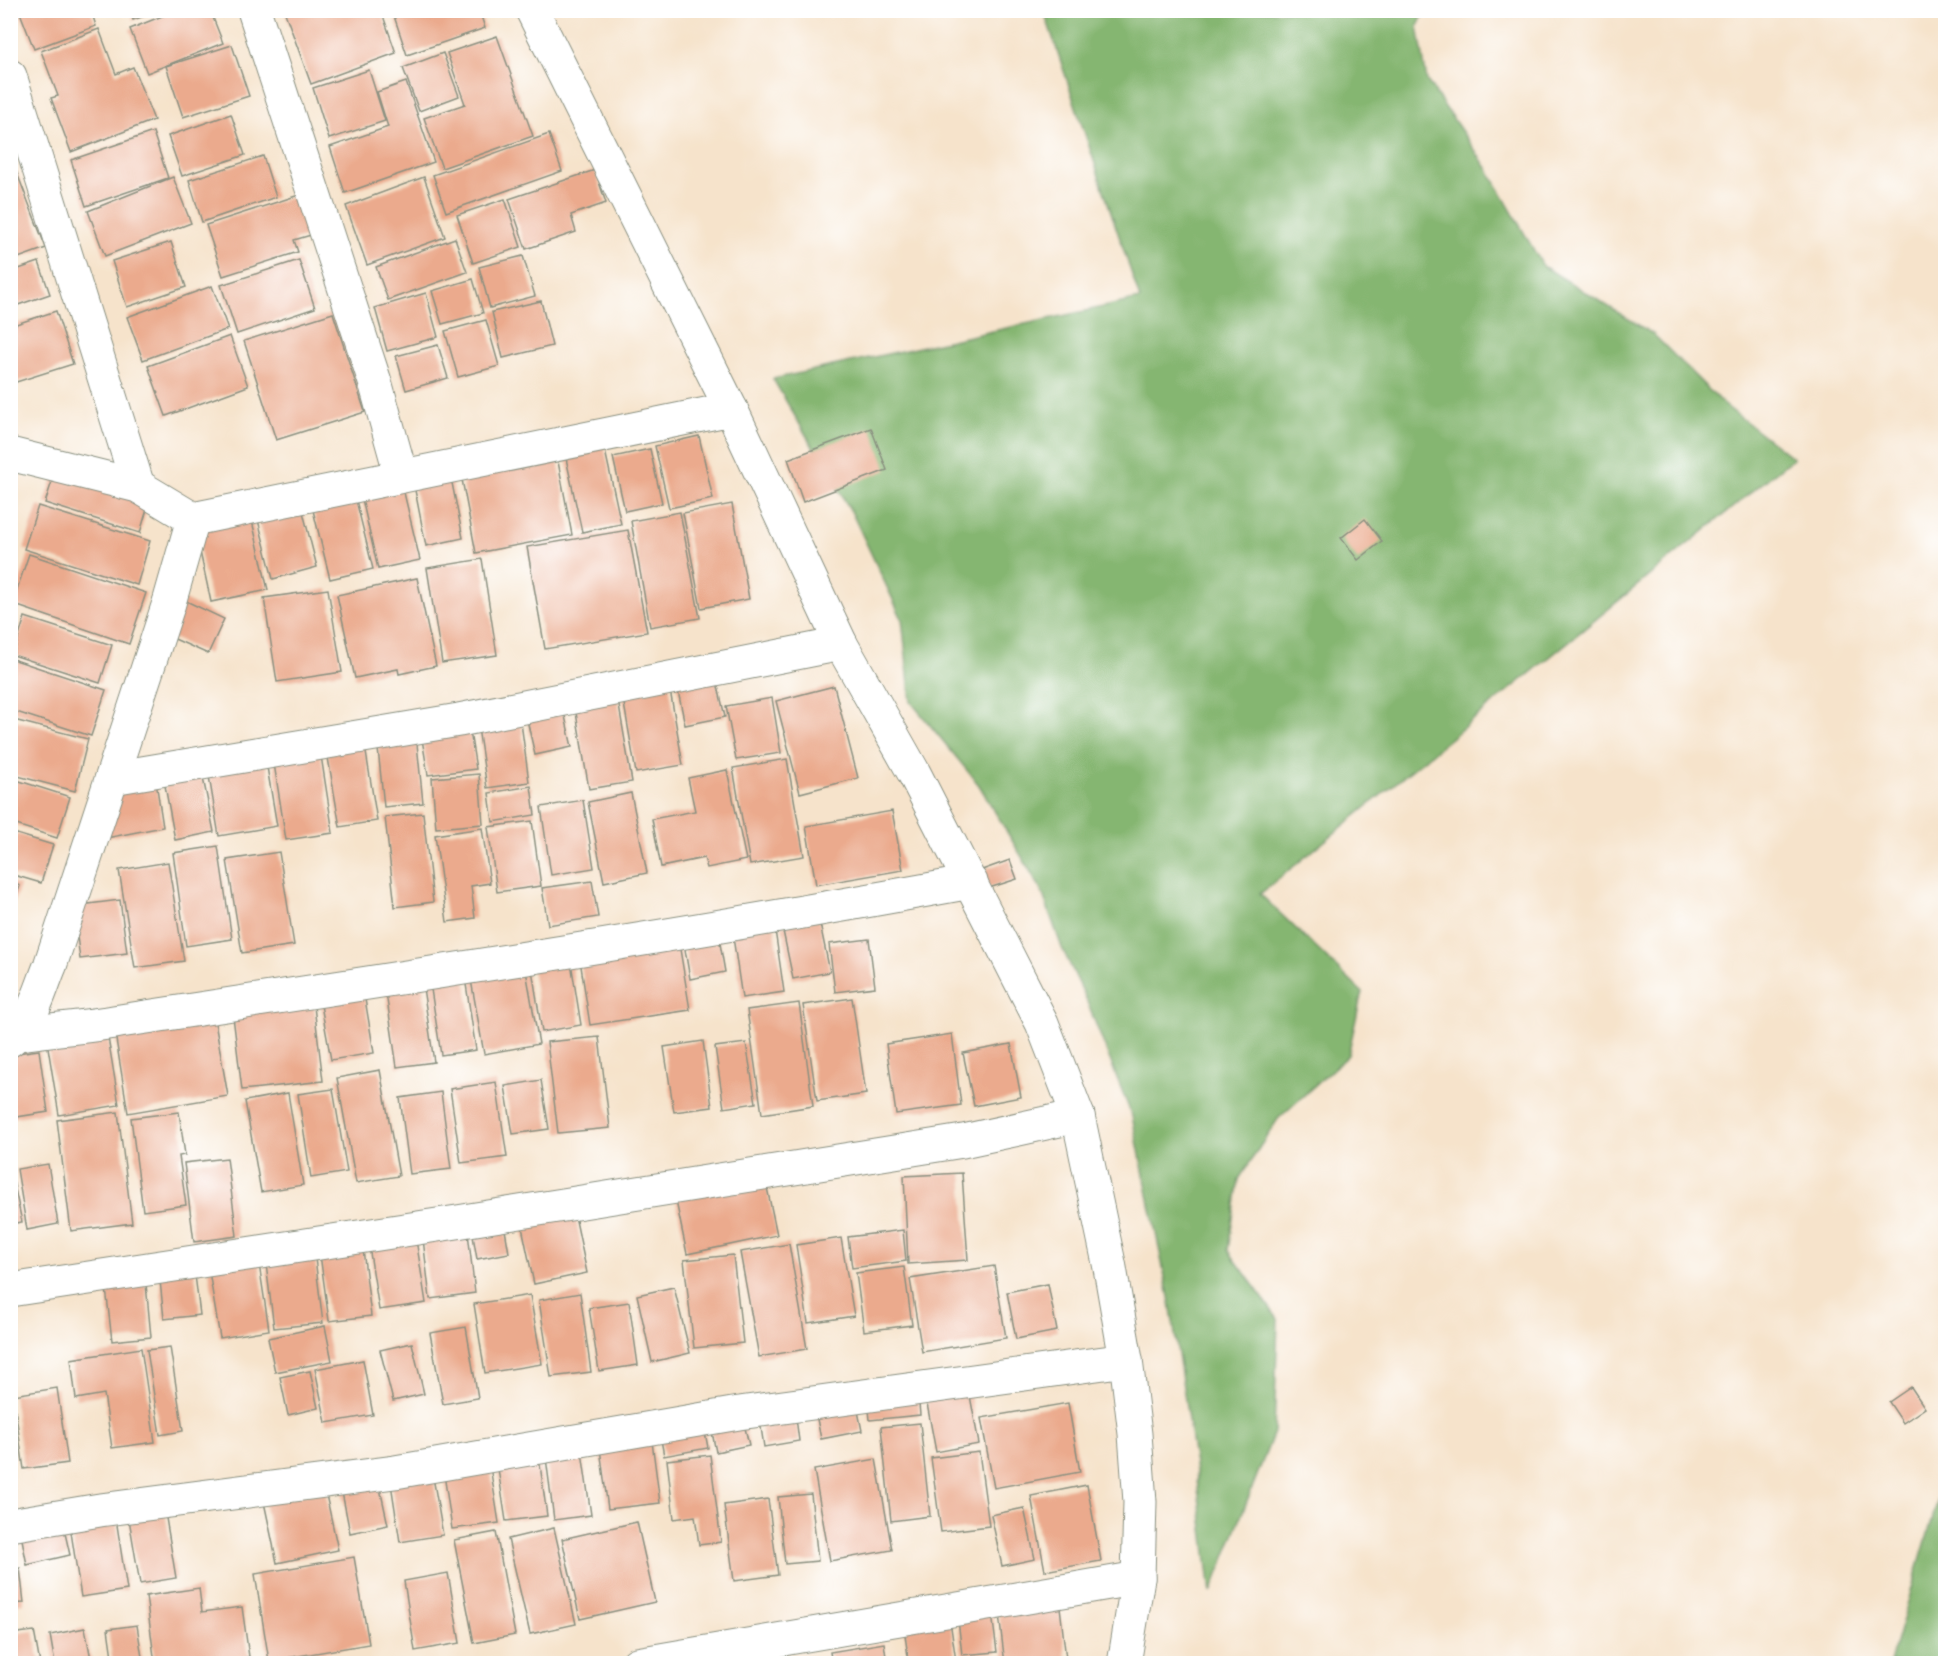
<svg xmlns="http://www.w3.org/2000/svg" width="1956" height="1674" font-family="'IM FELL Great Primer',serif">
<rect width="100%" height="100%" fill="#fff"/>
<filter id="ink" filterUnits="userSpaceOnUse"><feTurbulence type="fractalNoise" baseFrequency=".0167" numOctaves="2"/><feDisplacementMap in="SourceGraphic" scale="12" xChannelSelector="R" yChannelSelector="G"/><feConvolveMatrix kernelMatrix="1 2 1 2 8 2 1 2 1" color-interpolation-filters="sRGB"/></filter>
<filter id="wash" filterUnits="userSpaceOnUse"><feTurbulence type="fractalNoise" baseFrequency=".008" numOctaves="4" result="noise"/><feDisplacementMap in="SourceGraphic" scale="24" xChannelSelector="R" yChannelSelector="G"/><feGaussianBlur stdDeviation="1.35" result="paint"/><feColorMatrix in="noise" values="0 0 0 0 0 0 0 0 0 0 0 0 0 0 0 0 0 1.4 0 .05"/><feComposite in="paint" operator="in"/></filter>
<g filter="url(#wash)">
<rect width="100%" height="100%" fill="#f6e3cb"/>
<!-- forest -->
<g fill="#85b671" stroke="#527a52" stroke-width="1.5">
<polygon points="1044,11 1425,11 1418,26 1427,81 1487,168 1543,266 1653,334 1722,403 1793,458 1260,894 1362,992 1348,1055 1278,1119 1239,1179 1228,1250 1278,1319 1274,1432 1211,1593 1196,1472 1170,1302 1132,1116 1084,994 1062,948 1041,889 979,785 911,702 902,619 851,511 773,379 1140,299"/>
<polygon points="1945,1476 1945,1663 1890,1663"/>
</g>
<g id="blocks">
<!-- building -->
<g fill="#ebaa8d">
<polygon points="19,10 91,10 96,26 34,49"/>
<polygon points="130,10 159,10 159,11 133,20"/>
<polygon points="177,10 210,10 223,43 147,73 130,29"/>
<polygon points="284,10 381,10 396,53 311,84"/>
<polygon points="392,10 479,10 485,28 407,55"/>
<polygon points="99,29 116,74 133,67 154,120 71,152 51,98 58,96 41,51"/>
<polygon points="497,36 533,136 442,168 424,118 465,104 447,53"/>
<polygon points="232,45 249,96 183,117 166,66"/>
<polygon points="443,53 459,96 419,111 403,68"/>
<polygon points="369,70 385,121 329,139 313,88"/>
<polygon points="406,82 434,162 345,193 330,147 388,127 377,92"/>
<polygon points="231,114 245,155 182,176 168,136"/>
<polygon points="153,132 168,178 86,206 71,160"/>
<polygon points="549,134 562,171 446,212 433,175"/>
<polygon points="10,155 46,248 10,261"/>
<polygon points="263,156 276,197 202,222 189,180"/>
<polygon points="595,170 606,203 571,215 576,232 526,249 509,199"/>
<polygon points="173,177 191,223 105,256 88,211"/>
<polygon points="424,177 445,237 367,265 346,206"/>
<polygon points="299,195 311,235 294,240 298,252 223,276 206,225"/>
<polygon points="505,199 521,247 473,263 457,215"/>
<polygon points="455,238 467,272 388,300 376,267"/>
<polygon points="171,242 186,287 127,307 112,261"/>
<polygon points="523,256 535,296 490,308 479,267"/>
<polygon points="299,260 315,308 237,334 221,285"/>
<polygon points="39,262 50,294 15,306 10,292 10,272"/>
<polygon points="473,279 483,313 442,324 432,291"/>
<polygon points="212,286 228,329 143,360 127,317"/>
<polygon points="426,293 438,337 387,351 375,308"/>
<polygon points="541,301 552,346 503,358 492,312"/>
<polygon points="56,311 73,364 10,384 10,326"/>
<polygon points="333,313 365,412 276,440 244,341"/>
<polygon points="486,320 499,366 458,377 445,331"/>
<polygon points="230,336 248,386 166,416 148,366"/>
<polygon points="438,345 448,378 406,390 396,356"/>
<polygon points="871,428 887,470 803,502 788,459"/>
<polygon points="699,436 713,499 669,508 655,446"/>
<polygon points="603,441 621,524 582,532 564,449"/>
<polygon points="650,449 662,503 625,511 613,457"/>
<polygon points="556,451 572,535 476,553 460,469"/>
<polygon points="56,469 150,499 140,533 45,503"/>
<polygon points="450,473 463,538 426,546 413,480"/>
<polygon points="401,480 420,560 378,569 360,490"/>
<polygon points="354,492 373,569 330,579 311,502"/>
<polygon points="300,500 317,567 273,579 256,512"/>
<polygon points="732,504 749,599 701,608 683,513"/>
<polygon points="38,506 150,541 137,585 24,549"/>
<polygon points="250,512 268,590 211,602 194,524"/>
<polygon points="680,512 700,618 650,627 631,521"/>
<polygon points="1365,519 1382,541 1358,560 1341,538"/>
<polygon points="628,530 647,632 545,649 527,547"/>
<polygon points="29,554 146,593 129,644 12,604"/>
<polygon points="482,559 497,655 442,663 427,568"/>
<polygon points="417,578 436,666 399,674 398,669 355,678 337,595"/>
<polygon points="328,589 342,672 277,682 264,598"/>
<polygon points="184,600 224,619 208,654 168,636"/>
<polygon points="25,617 112,645 100,683 13,655"/>
<polygon points="12,659 106,690 91,736 10,710"/>
<polygon points="715,673 725,717 685,725 676,681"/>
<polygon points="669,684 683,765 636,773 622,692"/>
<polygon points="834,686 858,778 800,793 776,701"/>
<polygon points="617,694 632,782 589,789 574,701"/>
<polygon points="772,698 781,753 736,760 726,706"/>
<polygon points="562,703 572,747 535,755 525,711"/>
<polygon points="520,715 529,782 487,788 477,721"/>
<polygon points="10,719 88,739 75,791 10,774"/>
<polygon points="469,725 476,769 428,775 421,733"/>
<polygon points="416,734 423,803 384,807 377,739"/>
<polygon points="365,746 377,821 340,827 327,752"/>
<polygon points="320,749 333,833 286,840 273,757"/>
<polygon points="787,759 804,856 750,865 733,768"/>
<polygon points="266,761 277,826 219,836 208,770"/>
<polygon points="727,770 746,860 707,868 704,858 661,867 652,819 695,811 688,778"/>
<polygon points="202,773 214,832 175,840 164,780"/>
<polygon points="479,774 483,824 436,828 432,778"/>
<polygon points="155,775 163,827 101,839 114,782"/>
<polygon points="10,778 70,797 57,838 10,823"/>
<polygon points="531,786 535,815 493,822 489,793"/>
<polygon points="631,793 647,873 604,882 588,802"/>
<polygon points="583,800 594,868 551,875 541,807"/>
<polygon points="892,811 903,870 816,885 806,826"/>
<polygon points="423,813 433,902 395,907 385,817"/>
<polygon points="532,821 541,886 497,892 488,827"/>
<polygon points="482,828 490,883 471,886 475,918 447,922 435,835"/>
<polygon points="10,832 53,845 41,883 10,874"/>
<polygon points="218,846 232,939 186,946 173,853"/>
<polygon points="279,852 294,945 242,953 227,860"/>
<polygon points="1010,860 1017,879 989,888 982,870"/>
<polygon points="168,862 184,961 135,968 119,870"/>
<polygon points="592,881 598,917 548,925 542,888"/>
<polygon points="10,882 20,886 11,909 10,909"/>
<polygon points="120,900 127,953 80,959 73,906"/>
<polygon points="819,919 830,972 793,979 782,926"/>
<polygon points="774,923 784,992 742,998 732,930"/>
<polygon points="718,932 725,972 690,979 683,938"/>
<polygon points="678,937 690,1010 590,1025 579,953"/>
<polygon points="869,939 875,987 835,992 829,944"/>
<polygon points="570,956 581,1025 542,1032 531,963"/>
<polygon points="525,965 539,1044 484,1054 470,974"/>
<polygon points="464,971 476,1050 441,1055 429,976"/>
<polygon points="422,981 434,1062 397,1067 385,986"/>
<polygon points="363,987 374,1053 331,1060 319,994"/>
<polygon points="313,998 323,1081 242,1090 232,1008"/>
<polygon points="852,998 866,1094 817,1101 803,1005"/>
<polygon points="799,1003 813,1106 762,1114 747,1010"/>
<polygon points="213,1011 228,1096 128,1113 114,1027"/>
<polygon points="106,1025 119,1105 59,1115 46,1035"/>
<polygon points="952,1034 961,1105 896,1114 886,1044"/>
<polygon points="599,1037 610,1128 558,1133 547,1042"/>
<polygon points="703,1041 712,1107 674,1112 664,1047"/>
<polygon points="746,1043 756,1103 724,1108 715,1047"/>
<polygon points="1011,1044 1021,1097 974,1106 963,1053"/>
<polygon points="39,1050 48,1112 10,1118 10,1054"/>
<polygon points="380,1070 399,1176 356,1183 337,1078"/>
<polygon points="541,1080 549,1129 513,1134 505,1086"/>
<polygon points="496,1082 507,1157 461,1163 450,1089"/>
<polygon points="333,1089 347,1172 311,1178 298,1094"/>
<polygon points="441,1092 451,1169 410,1174 400,1098"/>
<polygon points="288,1093 303,1185 261,1192 245,1101"/>
<polygon points="118,1112 132,1223 71,1231 57,1120"/>
<polygon points="179,1112 185,1155 179,1156 186,1205 143,1211 131,1118"/>
<polygon points="227,1158 237,1236 194,1242 184,1163"/>
<polygon points="48,1164 58,1224 27,1230 17,1169"/>
<polygon points="962,1173 968,1260 908,1264 904,1176"/>
<polygon points="765,1178 777,1235 687,1254 675,1196"/>
<polygon points="13,1180 22,1222 10,1224 10,1181"/>
<polygon points="574,1211 587,1273 534,1284 521,1222"/>
<polygon points="503,1218 509,1253 477,1259 471,1224"/>
<polygon points="467,1224 475,1293 430,1299 422,1230"/>
<polygon points="903,1230 906,1261 852,1268 848,1237"/>
<polygon points="415,1233 426,1303 379,1310 368,1240"/>
<polygon points="841,1238 854,1316 808,1323 796,1245"/>
<polygon points="362,1241 371,1316 329,1321 319,1247"/>
<polygon points="789,1244 807,1349 759,1357 740,1252"/>
<polygon points="314,1250 323,1323 274,1328 265,1256"/>
<polygon points="733,1255 743,1343 694,1348 684,1260"/>
<polygon points="258,1257 269,1330 220,1338 208,1265"/>
<polygon points="994,1266 1006,1338 922,1352 910,1279"/>
<polygon points="194,1267 200,1315 164,1319 159,1271"/>
<polygon points="904,1267 912,1325 864,1331 856,1273"/>
<polygon points="146,1284 151,1337 112,1341 106,1288"/>
<polygon points="1048,1284 1057,1331 1016,1339 1007,1292"/>
<polygon points="674,1287 690,1353 652,1362 637,1295"/>
<polygon points="580,1293 591,1372 551,1377 539,1300"/>
<polygon points="530,1295 542,1364 485,1373 474,1304"/>
<polygon points="629,1302 638,1365 599,1371 589,1308"/>
<polygon points="325,1326 332,1361 275,1372 268,1338"/>
<polygon points="466,1327 478,1398 443,1404 430,1333"/>
<polygon points="412,1343 424,1394 393,1401 380,1350"/>
<polygon points="170,1347 183,1431 160,1435 147,1350"/>
<polygon points="141,1348 155,1442 112,1448 104,1394 76,1399 71,1359"/>
<polygon points="363,1360 373,1415 326,1423 315,1369"/>
<polygon points="310,1371 318,1408 288,1415 280,1377"/>
<polygon points="968,1385 979,1444 936,1452 925,1393"/>
<polygon points="1911,1387 1925,1408 1903,1423 1889,1402"/>
<polygon points="57,1388 68,1463 24,1469 13,1395"/>
<polygon points="918,1393 920,1415 870,1420 868,1399"/>
<polygon points="856,1401 862,1431 821,1439 815,1409"/>
<polygon points="1068,1403 1080,1472 994,1488 981,1418"/>
<polygon points="795,1410 799,1441 764,1447 759,1414"/>
<polygon points="742,1415 749,1445 716,1452 710,1422"/>
<polygon points="703,1421 708,1448 664,1456 659,1429"/>
<polygon points="920,1423 930,1516 891,1521 881,1427"/>
<polygon points="651,1434 660,1503 608,1509 599,1441"/>
<polygon points="581,1445 591,1515 554,1520 545,1450"/>
<polygon points="538,1450 547,1516 506,1521 496,1456"/>
<polygon points="979,1452 989,1526 941,1532 931,1458"/>
<polygon points="710,1455 721,1542 699,1545 695,1516 674,1519 667,1460"/>
<polygon points="876,1459 892,1550 830,1561 814,1470"/>
<polygon points="489,1460 499,1523 452,1529 443,1467"/>
<polygon points="432,1471 443,1535 400,1542 390,1477"/>
<polygon points="378,1479 388,1525 350,1533 341,1487"/>
<polygon points="1087,1485 1101,1561 1045,1571 1031,1496"/>
<polygon points="325,1490 338,1550 277,1563 264,1502"/>
<polygon points="811,1494 818,1561 785,1564 778,1497"/>
<polygon points="768,1499 778,1575 734,1581 724,1505"/>
<polygon points="164,1506 176,1578 140,1584 128,1513"/>
<polygon points="1024,1508 1035,1559 1002,1566 991,1515"/>
<polygon points="115,1512 127,1590 81,1597 69,1519"/>
<polygon points="62,1520 70,1555 27,1565 20,1529"/>
<polygon points="637,1522 655,1602 580,1619 562,1539"/>
<polygon points="554,1528 576,1624 530,1634 508,1539"/>
<polygon points="496,1532 515,1635 474,1643 454,1540"/>
<polygon points="354,1557 369,1644 269,1661 255,1574"/>
<polygon points="20,1568 24,1603 10,1604 10,1569"/>
<polygon points="448,1573 460,1643 415,1651 404,1581"/>
<polygon points="199,1588 202,1612 242,1607 249,1657 209,1664 155,1664 146,1596"/>
<polygon points="1059,1598 1066,1659 1031,1664 1005,1664 998,1606"/>
<polygon points="991,1606 997,1652 962,1655 957,1610"/>
<polygon points="949,1614 956,1661 909,1664 903,1620"/>
<polygon points="137,1625 143,1664 113,1664 108,1629"/>
<polygon points="85,1628 92,1664 55,1664 50,1635"/>
<polygon points="34,1631 40,1664 10,1664 10,1634"/>
<polygon points="884,1643 887,1664 832,1664 830,1652"/>
<polygon points="778,1644 779,1664 749,1664 748,1645"/>
</g>
</g>
</g>
<g filter="url(#ink)">
<use href="#blocks" fill-opacity="0" stroke="#8a9080" stroke-width="1.5"/>
<g fill="none" stroke-linecap="round" stroke-linejoin="round">
<defs>
<g id="street">
<polyline points="254,10 376,385 401,475"/>
<polyline points="532,10 731,409 841,644 914,773 1042,1023 1078,1116 1110,1268 1126,1360 1135,1434 1140,1502 1138,1578 1124,1664"/>
<polyline points="10,76 138,486"/>
<polyline points="10,454 138,486 193,519 731,409"/>
<polyline points="112,778 459,720 841,644"/>
<path d="M19 1034C52 1029 86 1027 120 1021 404 978 688 934 971 882"/>
<path d="M10 1040C32 1024 40 990 50 966L169 603 193 519"/>
<polyline points="10,1290 457,1222 963,1141 1078,1116"/>
<polyline points="10,1525 100,1510 395,1472 739,1413 1126,1360"/>
<polyline points="637,1664 1138,1578"/>
</g>
</defs>
<!-- street casing -->
<use href="#street" stroke="#8a9080" stroke-width="35"/>
<!-- street -->
<use href="#street" stroke="#fff" stroke-width="33"/>
</g>
</g>
<!-- margin -->
<rect width="1956" height="1674" fill="none" stroke="#fff" stroke-width="36"/>
</svg>
